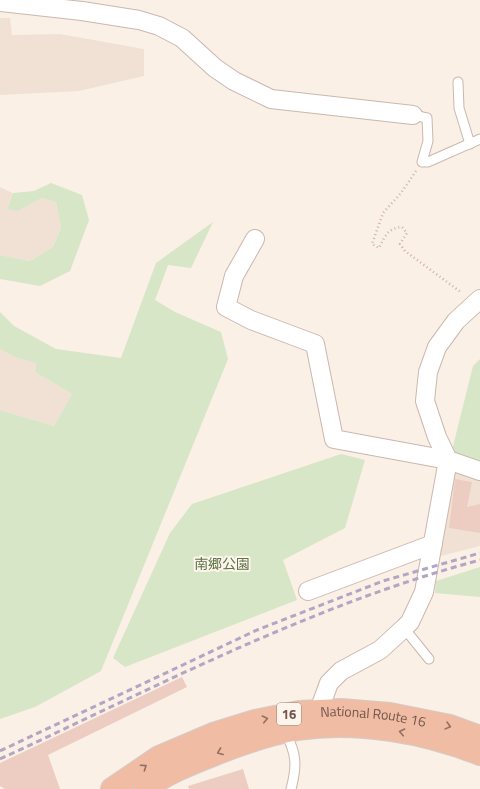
<svg xmlns="http://www.w3.org/2000/svg" width="480" height="789" font-family="'Titillium Web','Noto Sans JP',sans-serif">
<rect width="100%" height="100%" fill="#faf0e6"/>
<!-- residential -->
<g fill="#f1e1d5">
<polygon points="0,18 10,18 12,35 60,34 144,49 144,76 79,91 0,95"/>
<polygon points="0,187 13,193 7,208 18,211 42,198 56,202 61,228 53,247 30,261 0,255"/>
<polygon points="0,349 14,357 36,363 35,372 72,394 54,426 0,410"/>
<polygon points="451,468 480,476 480,546 437,557"/>
</g>
<!-- green -->
<g fill="#d7e6c6">
<polygon points="51,183 82,195 89,220 70,271 40,286 0,279 0,255 30,261 53,247 61,228 56,202 42,198 18,211 7,209 13,193 34,191"/>
<polygon points="213,222 191,268 168,265 155,300 175,312 221,332 228,359 101,671 35,707 0,719 0,410 54,426 72,394 35,372 36,363 14,357 0,349 0,312 14,326 56,349 121,358 156,263"/>
<polygon points="480,359 480,463 450,458 473,366"/>
<polygon points="341,454 365,460 345,528 283,560 297,600 125,667 113,658 170,533 192,504"/>
<polygon points="480,567 480,597 435,593 436,581"/>
</g>
<!-- building -->
<g fill="#edcdc1">
<polygon points="455,479 472,482 467,507 480,504 480,533 449,528"/>
<polygon points="182,677 187,687 48,755 60,789 5,789 0,786 0,763"/>
<polygon points="243,769 249,789 189,789 188,786"/>
</g>
<g fill="none" stroke-linecap="round" stroke-linejoin="round">
<defs>
<g id="service">
<polyline points="458,82 459,108 470,144"/>
<polyline points="413,115 427,118 428,141 422,162 428,162 480,139"/>
<polyline points="404,628 429,659"/>
<path d="M285 732C297 754 297 766 291 789"/>
</g>
<g id="minor">
<polyline points="0,2 82,11 139,20 159,26 182,38 215,68 234,81 271,99 413,115"/>
<polyline points="255,239 234,276 226,307 251,320 315,344 334,439 448,460 480,471"/>
<polyline points="308,591 433,544"/>
<polyline points="320,723 322,702 329,683 341,671 380,650 404,628 410,622 424,592 448,460 437,437 425,401 428,372 437,347 456,321 480,299"/>
</g>
<g id="trunk">
<path id="s1" d="M112 789 159 757 213 734 255 721 299 712 341 710 390 714 450 726 480 737"/>
<path d="M145 789C165 774 190 764 213 755 240 744 269 734 298 729 358 720 424 732 480 754"/>
</g>
</defs>
<!-- service casing -->
<use href="#service" stroke="#cbb7ae" stroke-width="11"/>
<!-- minor casing -->
<use href="#minor" stroke="#cbb7ae" stroke-width="20"/>
<!-- trunk casing -->
<use href="#trunk" stroke="#d4ccca" stroke-width="24"/>
<!-- path -->
<path stroke="#d1b0a4" stroke-width="2.5" stroke-dasharray="1 3" stroke-linecap="butt" d="M416 171 401 193 383 213 372 244 379 248C385 236 388 228 402 227L407 233 400 244 405 251 462 293"/>
<!-- service -->
<use href="#service" stroke="#fff" stroke-width="9"/>
<!-- minor -->
<use href="#minor" stroke="#fff" stroke-width="18"/>
<!-- trunk -->
<use href="#trunk" stroke="#f0bca4" stroke-width="22"/>
<!-- rail -->
<g stroke="#b2a6c3" stroke-width="3" stroke-dasharray="6 4" stroke-linecap="butt">
<polyline points="0,751 257,630 383,581 480,553"/>
<path d="M0 759C158 686 312 605 480 560"/>
</g>
</g>
<!-- one-way arrows -->
<defs><path id="oneway-chevron" d="M-2-3.5L2.5 0L-2 3.5" fill="none" stroke-width="1.6" stroke-linecap="round" stroke-linejoin="round"/></defs>
<g stroke="#917063">
<use href="#oneway-chevron" transform="translate(265 719) rotate(-12)"/>
<use href="#oneway-chevron" transform="translate(448 726) rotate(15)"/>
<use href="#oneway-chevron" transform="translate(402 732) rotate(-168)"/>
<use href="#oneway-chevron" transform="translate(220 752) rotate(159)"/>
<use href="#oneway-chevron" transform="translate(144 767) rotate(-34)"/>
</g>
<g text-anchor="middle" dominant-baseline="central" stroke-width="4" stroke-linejoin="round" paint-order="stroke">
<!-- shield labels -->
<rect fill="#fdf4ec" stroke="#9b857d" stroke-width="1" x="277" y="703" width="24" height="22" rx="3"/>
<g font-size="13" font-weight="bold" fill="#71564d">
<text x="289" y="714">16</text>
</g>
<!-- park labels -->
<g font-size="14" fill="#5b7647" stroke="#fdf4ec">
<text x="222" y="563">南郷公園</text>
</g>
<!-- street labels -->
<g font-size="14" fill="#71564d" stroke="#fdf4ec">
<text stroke="none"><textPath href="#s1" startOffset="279">National Route 16</textPath></text>
</g>
</g>
</svg>
